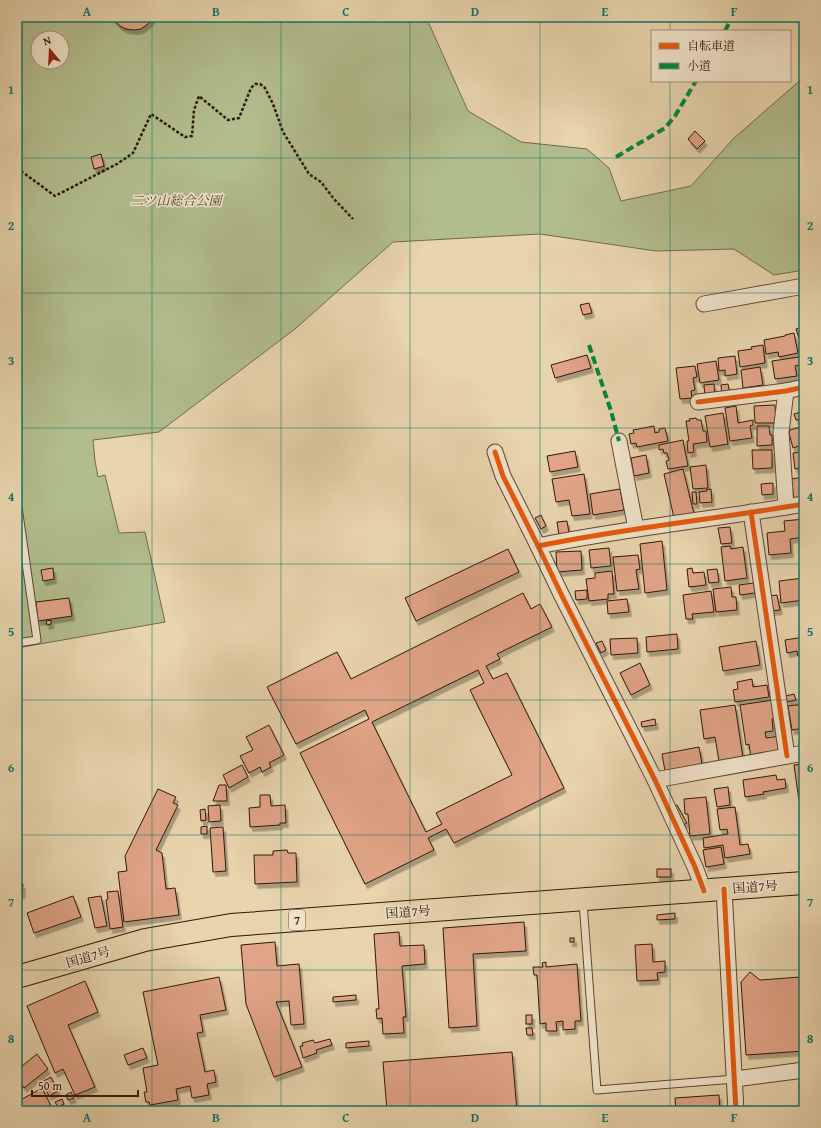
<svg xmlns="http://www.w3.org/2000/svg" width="821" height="1128" font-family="'Gentium Book Plus','Noto Serif JP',serif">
<defs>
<filter id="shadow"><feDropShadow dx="2.5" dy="4.5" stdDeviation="0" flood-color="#0004"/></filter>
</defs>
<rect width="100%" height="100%" fill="#e8d4ad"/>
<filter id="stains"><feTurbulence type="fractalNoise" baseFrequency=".005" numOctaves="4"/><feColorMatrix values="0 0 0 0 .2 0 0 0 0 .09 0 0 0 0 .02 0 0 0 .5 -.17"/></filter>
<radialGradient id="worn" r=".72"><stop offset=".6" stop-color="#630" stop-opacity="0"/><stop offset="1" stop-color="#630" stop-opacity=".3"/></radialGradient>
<!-- green -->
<path fill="#b2bd8d" stroke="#716a4b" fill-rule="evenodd" d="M17 17H426L468 111 521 142 587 149 609 168 621 201 691 186 733 139 804 77V270L774 275 734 249 656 251 540 234 393 242 295 329 159 432 93 440 95 461 98 477 105 475 119 533 145 532 165 622 17 648ZM38 38H62V62H38Z"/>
<!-- building -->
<g fill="#e1a487" stroke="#301709" fill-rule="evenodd" filter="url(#shadow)">
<polygon points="111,17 153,17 148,24 141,29 134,30 126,29 120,26"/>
<polygon points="695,131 705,141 697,149 688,139"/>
<polygon points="101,154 104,166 94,169 91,157"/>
<polygon points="589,303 592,313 583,315 580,305"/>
<polygon points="804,327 804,351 803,351 796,329"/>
<polygon points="794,333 798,353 779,357 778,352 766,354 764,340 785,336 785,335"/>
<polygon points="763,345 765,363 740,367 738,351 752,349 751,347"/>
<polygon points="587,355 591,368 555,378 551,365"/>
<polygon points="735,356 737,374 725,376 725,370 719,371 718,358"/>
<polygon points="799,357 800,365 795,366 797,376 775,379 772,361"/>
<polygon points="716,361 719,380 700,383 697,364"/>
<polygon points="695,366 697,377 693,378 695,390 691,391 692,398 680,399 676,368"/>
<polygon points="760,367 763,385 743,388 741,370"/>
<polygon points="714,384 715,397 705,398 704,385"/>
<polygon points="728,384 730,395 722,396 721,385"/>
<polygon points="775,405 776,423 755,423 754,406"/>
<polygon points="736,406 738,423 753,420 753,425 750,426 752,438 730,441 725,408"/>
<polygon points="804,411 804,418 796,420 794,414"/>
<polygon points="723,413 728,444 710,447 705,416"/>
<polygon points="696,418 697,420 701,420 703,431 706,431 707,442 693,444 694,452 688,453 687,441 689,441 686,421 690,421 689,419"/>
<polygon points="654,426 655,433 659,432 659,429 665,428 668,441 637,447 636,443 631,444 629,434 634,433 633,430"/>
<polygon points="757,426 769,426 770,435 772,435 772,445 757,446"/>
<polygon points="804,426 804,444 793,448 789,433 790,430"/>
<polygon points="683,440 688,466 668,469 666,461 669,460 667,453 664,453 663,449 659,450 659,445"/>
<polygon points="752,450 772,450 772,468 753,469"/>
<polygon points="575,451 578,467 550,472 547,456"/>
<polygon points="804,452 804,468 795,469 793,453"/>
<polygon points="646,455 649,473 634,476 631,458"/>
<polygon points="706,465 708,488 693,489 690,467"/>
<polygon points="683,469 694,514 674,518 664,474"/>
<polygon points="584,474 590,514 572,516 569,500 556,502 552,479"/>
<polygon points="804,477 804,498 794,499 791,479"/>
<polygon points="773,483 773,494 762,495 761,484"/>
<polygon points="620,489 624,510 593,515 590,494"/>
<polygon points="711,489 712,502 700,503 699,492 707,491 706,490"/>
<polygon points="692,492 696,492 697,504 693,504"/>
<polygon points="541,515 546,526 541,529 535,518"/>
<polygon points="804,519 804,537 790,539 791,553 769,555 767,533 785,531 784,521"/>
<polygon points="567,521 569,533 559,535 557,522"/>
<polygon points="730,527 732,543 721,544 718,528"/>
<polygon points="662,541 667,590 645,593 640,544"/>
<polygon points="730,546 731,549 743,547 747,578 725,581 721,547"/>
<polygon points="609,548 611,566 591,568 589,550"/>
<polygon points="508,549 519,572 416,621 405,598"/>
<polygon points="581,551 582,570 557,572 556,552"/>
<polygon points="638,555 640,569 636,570 639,589 617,591 613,557"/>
<polygon points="53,568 54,579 43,581 41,570"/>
<polygon points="692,568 693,573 704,572 706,585 689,587 687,569"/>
<polygon points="717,569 719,582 709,583 707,570"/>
<polygon points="612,571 614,594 608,594 608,599 589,601 586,579 595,578 595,573"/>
<polygon points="804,578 804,600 781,603 779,581"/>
<polygon points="754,583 755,593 740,595 739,585"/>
<polygon points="731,587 732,597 736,597 737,610 716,612 713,589"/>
<polygon points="587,590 587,599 576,600 575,591"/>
<polygon points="711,591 714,612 692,614 693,619 686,619 683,595"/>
<path d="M523 593 531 609 540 604 552 627 497 654 500 659 486 666 493 679 507 673 564 788 454 843 446 829 428 838 434 850 365 884 300 753 369 719 365 710 296 744 267 687 337 652 351 679ZM478 670 484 683 470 690 512 775 436 813 442 824 426 832 372 722Z"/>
<polygon points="777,595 780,610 771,611 769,596"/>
<polygon points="69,598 72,616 38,621 36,602"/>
<polygon points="627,599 629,612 608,614 607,601"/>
<polygon points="51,620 51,624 47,625 46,621"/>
<polygon points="677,634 678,649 647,652 646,637"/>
<polygon points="804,637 804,655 798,656 797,651 787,653 785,640"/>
<polygon points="637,638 638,653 611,655 610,639"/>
<polygon points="602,641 606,650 601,653 596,643"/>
<polygon points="756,641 760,665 723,671 719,647"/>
<polygon points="640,663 650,685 631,695 620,673"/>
<polygon points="752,679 753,687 767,685 769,697 735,702 733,690 738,689 737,682"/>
<polygon points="794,694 796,700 787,702 786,696"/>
<polygon points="773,700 776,718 772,719 773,731 765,732 766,738 780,736 782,755 751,759 749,744 746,745 740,705"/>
<polygon points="804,704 804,722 802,722 803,728 792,730 788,706"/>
<polygon points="735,705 743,758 719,761 715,737 704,739 700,710"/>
<polygon points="655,719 656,725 642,727 641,722"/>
<polygon points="269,725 284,755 269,763 271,767 262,772 260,767 249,773 240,756 253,750 246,737"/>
<polygon points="699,747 702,764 665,771 662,754"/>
<polygon points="804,764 804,800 799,801 794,765"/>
<polygon points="242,765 248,777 229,788 223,775"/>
<polygon points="776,775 777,780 785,779 786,788 763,792 764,794 745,797 743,780"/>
<polygon points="219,785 226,785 227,801 213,801"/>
<polygon points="728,787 730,805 717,807 714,789"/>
<polygon points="158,789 176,797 173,803 178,805 156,850 162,853 166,889 175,888 179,915 124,922 118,872 127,871 125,856"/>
<polygon points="260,795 270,795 271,806 285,805 286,823 280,823 280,825 250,827 249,808 260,807"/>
<polygon points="706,797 710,834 690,836 688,814 685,814 684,799"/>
<polygon points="220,805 221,821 209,822 208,806"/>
<polygon points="677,805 687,823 683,825 674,807"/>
<polygon points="735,807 740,845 748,844 750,854 725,858 723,845 704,848 703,838 728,834 727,829 720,830 717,809"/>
<polygon points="205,809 206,820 201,821 200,810"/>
<polygon points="804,813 804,846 799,814"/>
<polygon points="207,826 207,834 201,834 201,827"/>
<polygon points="223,827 226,871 213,872 210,828"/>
<polygon points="721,847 724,864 706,867 703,850"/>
<polygon points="287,850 288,853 296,853 297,882 255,884 254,855 273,855 273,851"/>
<rect x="657" y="869" width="14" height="8"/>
<polygon points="17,884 23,884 22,894 17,894"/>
<polygon points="118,891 123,927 110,929 106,900 108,899 107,892"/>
<polygon points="73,896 81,917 34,933 27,913"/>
<polygon points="101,896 107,926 95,928 88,898"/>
<polygon points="675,913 675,919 657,920 657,915"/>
<polygon points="524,922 526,951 473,954 477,1026 449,1028 443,928"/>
<polygon points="399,932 400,946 424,945 425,964 402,966 406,1017 403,1017 404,1033 383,1034 382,1018 377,1019 376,1009 379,1009 374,934"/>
<rect x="570" y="938" width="4" height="4"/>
<polygon points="275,942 277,966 299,964 304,1024 291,1025 289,1001 276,1002 302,1067 274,1077 246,1004 241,945"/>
<polygon points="652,944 653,962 665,961 665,972 657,973 658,980 637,981 635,945"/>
<polygon points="546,962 546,967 577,964 581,1021 575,1021 575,1029 563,1030 563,1021 556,1022 557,1031 546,1031 546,1023 540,1024 537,975 534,975 533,967 543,967 542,963"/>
<polygon points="750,972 760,980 801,977 804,1017 804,1051 746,1055 741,982"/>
<polygon points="219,977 226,1010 200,1015 203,1032 197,1033 205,1072 214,1070 216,1082 207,1084 209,1095 192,1098 190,1086 176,1089 178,1100 150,1105 149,1102 146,1102 144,1092 147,1092 143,1068 158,1065 143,992"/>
<polygon points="85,981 98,1012 68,1025 95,1087 75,1095 63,1069 55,1073 27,1006"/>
<polygon points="356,995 356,1000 333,1002 333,997"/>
<rect x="526" y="1015" width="6" height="9"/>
<polygon points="526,1028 532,1028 533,1035 527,1035"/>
<polygon points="330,1039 332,1045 316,1050 317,1053 303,1058 300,1046 303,1046 302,1043 313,1040 315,1043"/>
<polygon points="369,1041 369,1046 346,1048 346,1043"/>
<polygon points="143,1048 147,1058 128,1065 124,1055"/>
<polygon points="512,1052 517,1111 387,1111 383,1062"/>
<polygon points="37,1054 48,1069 24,1088 17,1078 17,1070"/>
<polygon points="51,1077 58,1091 49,1096 42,1082"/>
<polygon points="804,1081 804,1108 802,1109 799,1085 802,1085 801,1082"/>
<polygon points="42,1088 51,1106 42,1111 17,1111 17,1102"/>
<polygon points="71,1092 74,1098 68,1100 66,1095"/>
<polygon points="719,1095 720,1111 676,1111 675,1098"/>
<polygon points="62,1099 64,1104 58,1107 55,1102"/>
<polygon points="64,1106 67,1111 55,1111"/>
</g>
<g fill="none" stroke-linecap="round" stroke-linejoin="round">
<defs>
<g id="service">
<polyline points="17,500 37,640 17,643"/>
<polyline points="583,902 597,1090 735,1079"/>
</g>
<g id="minor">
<polyline points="704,304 804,286"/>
<polyline points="786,391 781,432 786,507"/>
<polyline points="698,402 786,391 804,387"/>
<polyline points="619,441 636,529"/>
<polyline points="495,452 503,476 538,546 562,596 655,780 695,867 704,891"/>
<polyline points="751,512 787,756"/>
<path d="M538 546C626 528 716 519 804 504"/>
<polyline points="655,780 804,753"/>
<polyline points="724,889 736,1111"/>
<polyline points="735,1079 804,1070"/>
</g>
<polyline id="trunk" points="17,977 145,940 231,925 804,883"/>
</defs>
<!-- service casing -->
<use href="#service" stroke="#5e4632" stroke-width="9"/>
<!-- minor casing -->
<use href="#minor" stroke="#5e4632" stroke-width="17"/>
<!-- trunk casing -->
<use href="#trunk" stroke="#301709" stroke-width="24"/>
<!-- path -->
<polyline stroke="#301709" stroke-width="2.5" stroke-dasharray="3 2" stroke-linecap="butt" points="17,168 55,196 117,164 133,153 151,114 185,137 192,136 194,110 199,96 228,120 239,118 251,88 255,84 260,84 265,88 273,104 283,132 309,174 321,182 334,199 353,219"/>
<!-- service -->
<use href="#service" stroke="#f0e3ca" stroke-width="7"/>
<!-- minor -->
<use href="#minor" stroke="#f0e3ca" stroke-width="15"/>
<!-- trunk -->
<use href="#trunk" stroke="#e8d4ad" stroke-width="22"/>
<!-- quiet -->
<g stroke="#00873e" stroke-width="4" stroke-dasharray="8 4" stroke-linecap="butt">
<polyline points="725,31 732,17"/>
<polyline points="616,157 665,128 675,116 696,81"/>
<polyline points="589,345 611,411 619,441"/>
</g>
<defs>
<g id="cycleway">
<polyline points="698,402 786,391 804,387"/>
<polyline points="495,452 503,476 538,546 562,596 655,780 695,867 704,891"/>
<polyline points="751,512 787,756"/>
<path d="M538 546C626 528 716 519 804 504"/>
<polyline points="724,889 736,1111"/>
</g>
</defs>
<!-- cycleway casing -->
<use href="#cycleway" stroke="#f0e3ca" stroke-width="8"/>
<!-- cycleway -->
<use href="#cycleway" stroke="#e8590c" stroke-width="5"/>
</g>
<!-- grid -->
<path fill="none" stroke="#0f766e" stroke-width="1" stroke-opacity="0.55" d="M152 17V1111M281 17V1111M410 17V1111M540 17V1111M670 17V31M670 81V1111M17 158H804M17 293H804M17 428H804M17 564H804M17 700H804M17 835H804M17 970H804"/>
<g text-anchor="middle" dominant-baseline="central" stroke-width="3.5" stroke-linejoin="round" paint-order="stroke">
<!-- shield labels -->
<rect fill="#f0e3ca" stroke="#6a5443" stroke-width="1" x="289" y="910" width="16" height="20" rx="3"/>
<g font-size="12" font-weight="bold" fill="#301709">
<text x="297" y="920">7</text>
</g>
<!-- park labels -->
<g font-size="13" font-style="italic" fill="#574931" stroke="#f0e3ca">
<text x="176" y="200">二ツ山総合公園</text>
</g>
<!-- street labels -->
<g font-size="13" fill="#301709" stroke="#f0e3ca">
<text transform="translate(755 887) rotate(-4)">国道7号</text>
<text transform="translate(408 912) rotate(-4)">国道7号</text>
<text transform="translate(88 957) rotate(-16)">国道7号</text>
</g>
</g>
<!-- margin -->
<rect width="821" height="1128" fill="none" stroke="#e8d4ad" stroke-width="44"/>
<!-- legend -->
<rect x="651" y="30" width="140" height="52" fill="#f0e3ca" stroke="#a3917d"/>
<rect x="659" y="43" width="20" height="6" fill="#e8590c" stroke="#a3917d"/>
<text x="687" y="50" font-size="12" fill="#301709">自転車道</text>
<rect x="659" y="63" width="20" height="6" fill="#00873e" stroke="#a3917d"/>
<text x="687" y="70" font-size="12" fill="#301709">小道</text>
<!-- north arrow -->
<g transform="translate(50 50) rotate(342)"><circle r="19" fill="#f0e3ca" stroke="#a3917d"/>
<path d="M0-3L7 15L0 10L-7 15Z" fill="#8f2418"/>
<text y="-6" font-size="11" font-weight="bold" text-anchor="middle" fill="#301709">N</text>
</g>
<!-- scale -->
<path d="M32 1090v6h106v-6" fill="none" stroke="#301709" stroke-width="2"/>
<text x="38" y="1090" font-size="12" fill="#301709" stroke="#f0e3ca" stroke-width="3" paint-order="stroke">50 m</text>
<rect x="22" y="22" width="777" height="1084" fill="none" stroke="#0f766e" stroke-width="1.5"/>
<g font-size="13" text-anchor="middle" font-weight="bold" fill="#0f766e">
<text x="87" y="16">A</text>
<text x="216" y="16">B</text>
<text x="346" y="16">C</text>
<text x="475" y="16">D</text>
<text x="605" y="16">E</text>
<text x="734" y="16">F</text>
<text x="11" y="94">1</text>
<text x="810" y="94">1</text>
<text x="11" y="230">2</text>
<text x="810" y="230">2</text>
<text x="11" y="365">3</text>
<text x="810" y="365">3</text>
<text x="11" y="501">4</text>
<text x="810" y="501">4</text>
<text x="11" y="636">5</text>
<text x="810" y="636">5</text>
<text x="11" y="772">6</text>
<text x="810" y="772">6</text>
<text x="11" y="907">7</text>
<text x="810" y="907">7</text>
<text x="11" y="1043">8</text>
<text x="810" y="1043">8</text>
<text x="87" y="1122">A</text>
<text x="216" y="1122">B</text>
<text x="346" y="1122">C</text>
<text x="475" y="1122">D</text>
<text x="605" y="1122">E</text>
<text x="734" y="1122">F</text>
</g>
<rect width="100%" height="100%" filter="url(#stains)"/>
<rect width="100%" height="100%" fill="url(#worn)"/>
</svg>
